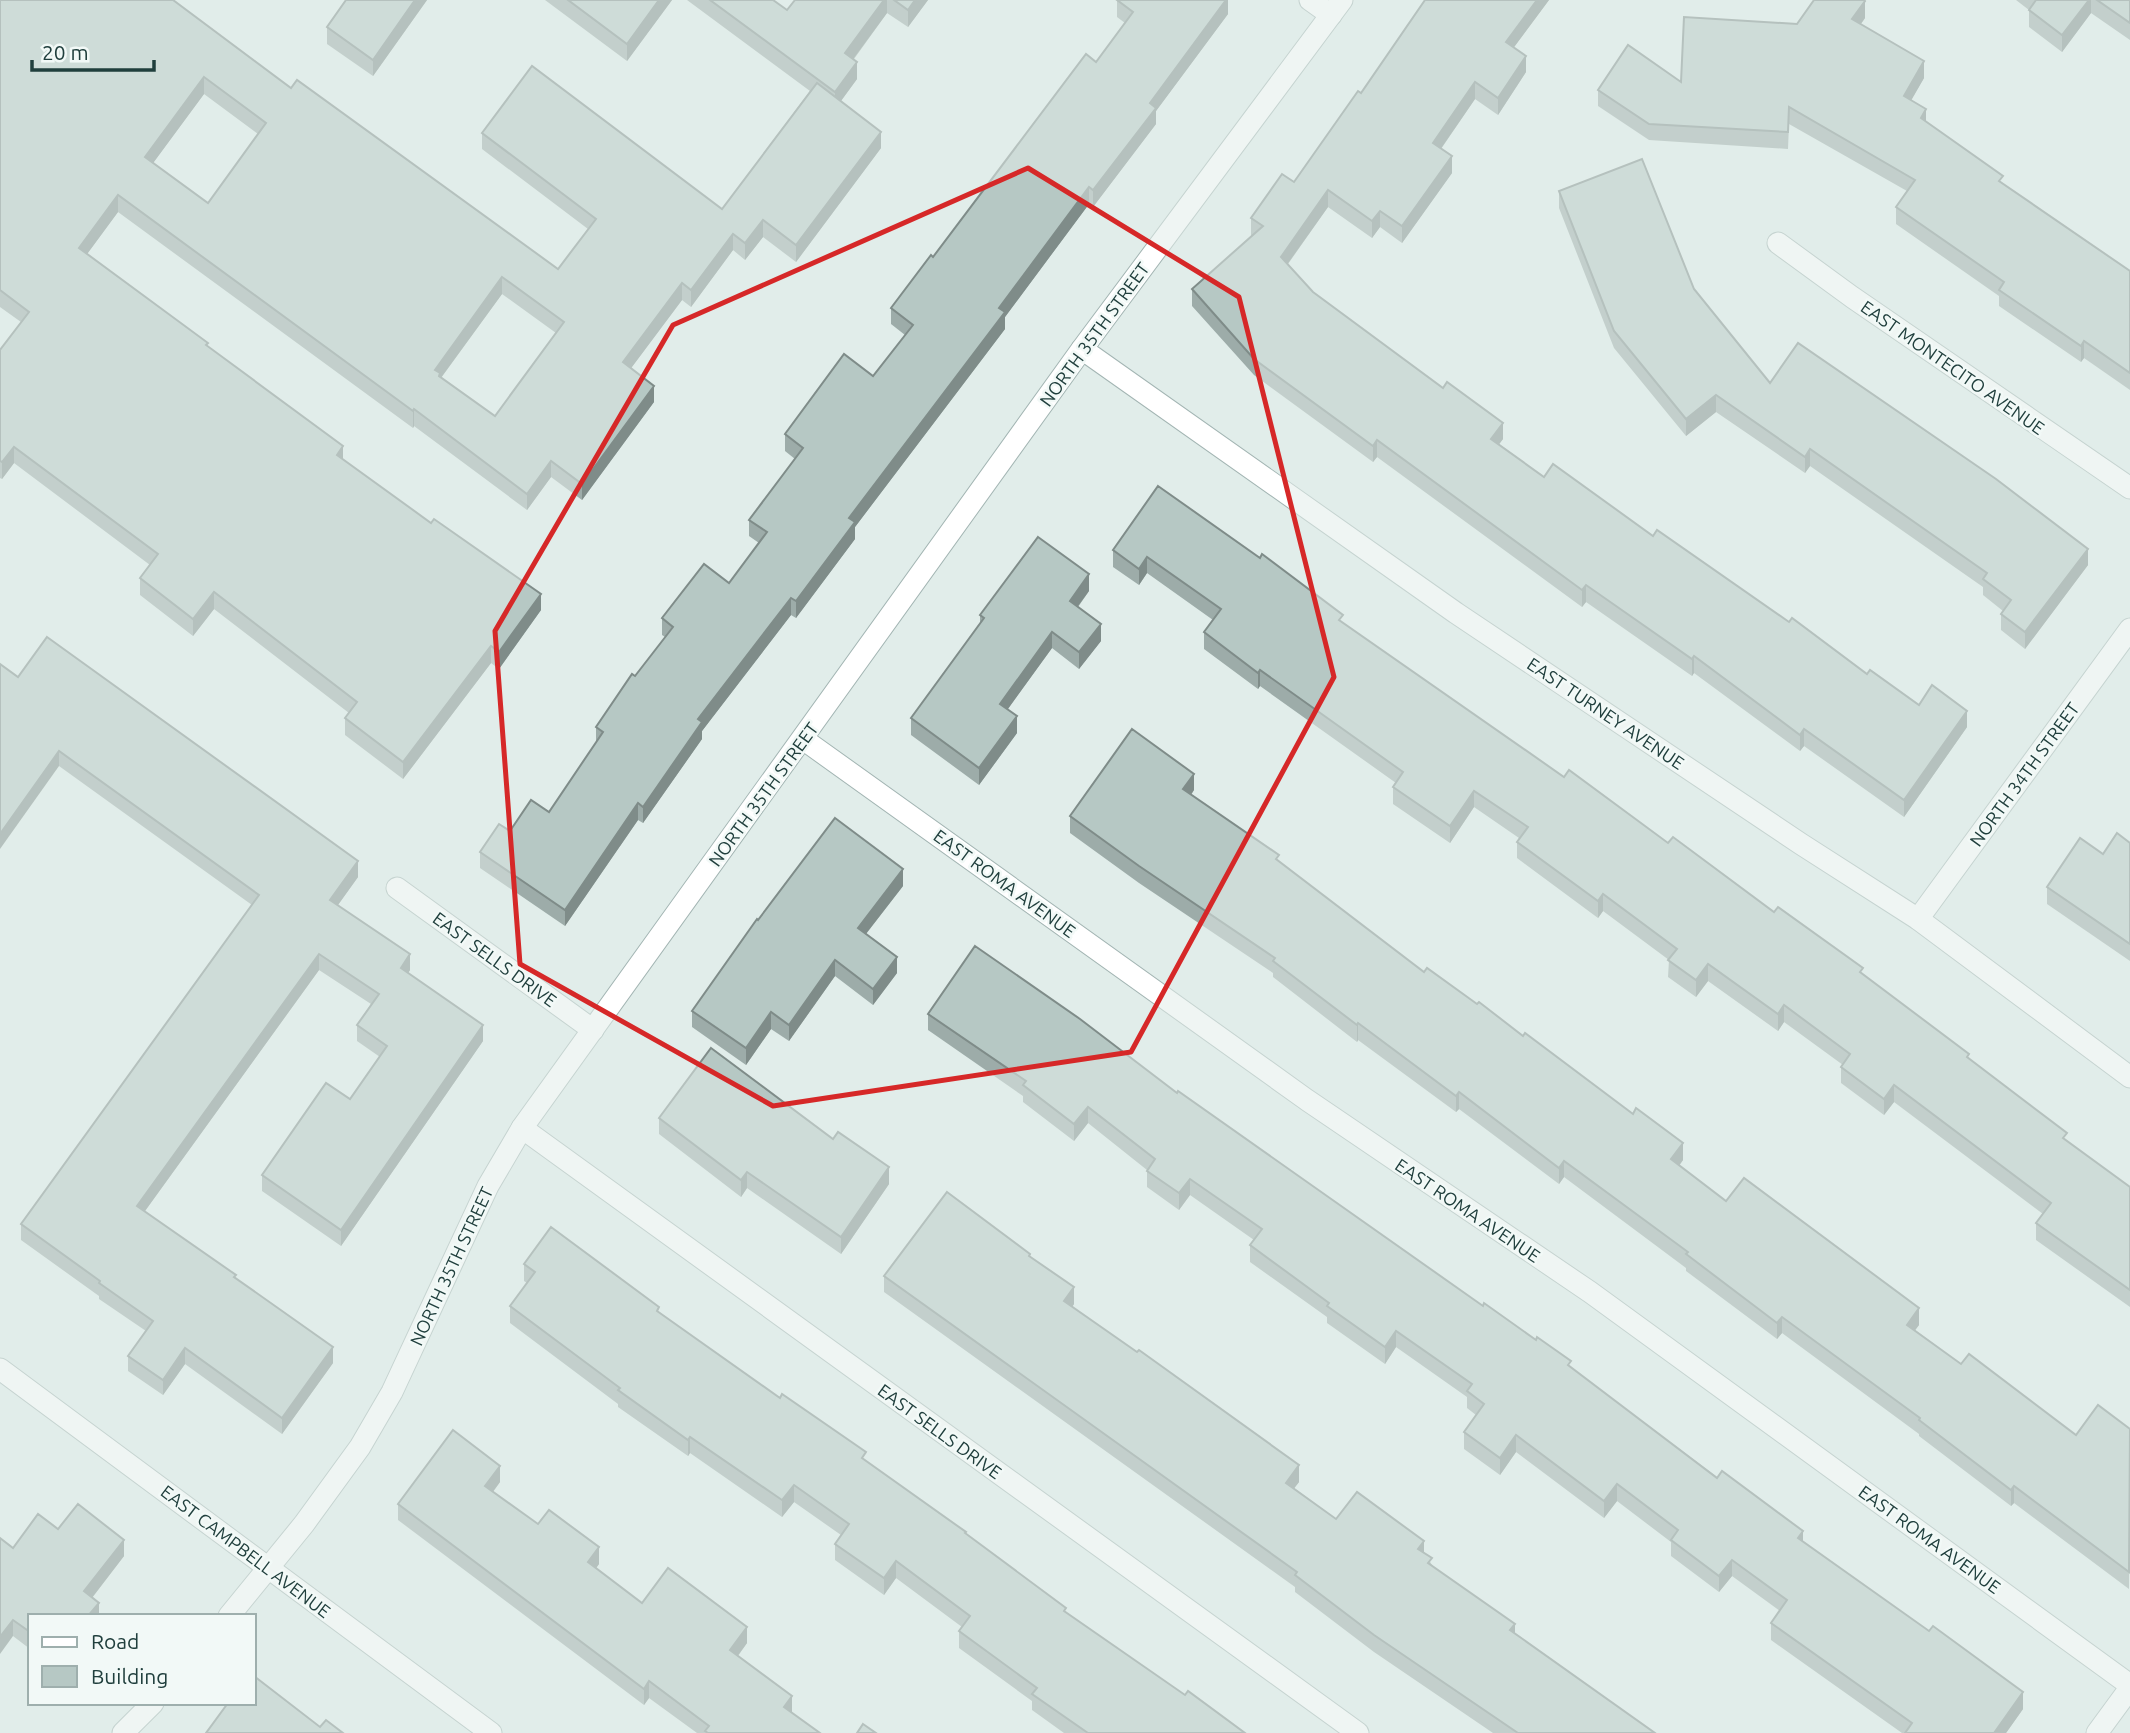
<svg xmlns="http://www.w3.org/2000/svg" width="2130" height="1733" font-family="Ubuntu,sans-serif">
<rect width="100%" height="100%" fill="#e1edea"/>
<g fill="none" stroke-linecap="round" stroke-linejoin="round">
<defs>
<g id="minor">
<polyline points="1310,0 1331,15"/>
<polyline points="1778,243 1852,297 2130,488"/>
<polyline points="1082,349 1456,613 1801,844 1918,919 2130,1077"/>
<polyline points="803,739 1307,1100 1590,1292 2130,1685"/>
<polyline points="397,888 593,1030"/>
<polyline points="1918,919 2130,629"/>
<polyline points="522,1128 1358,1733"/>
<polyline points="229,1616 304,1524 360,1447 392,1392 488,1186 522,1128 1082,349 1342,0"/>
<polyline points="123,1733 153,1703"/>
<polyline points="2097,1733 2130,1688"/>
</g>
<polyline id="tertiary" points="0,1369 491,1733"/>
</defs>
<!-- minor casing -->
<use href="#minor" stroke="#a3b5b3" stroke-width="23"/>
<!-- tertiary casing -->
<use href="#tertiary" stroke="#a3b5b3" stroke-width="23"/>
<!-- minor -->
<use href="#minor" stroke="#fff" stroke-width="21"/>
<!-- tertiary -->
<use href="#tertiary" stroke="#fff" stroke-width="21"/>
</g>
<!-- wall -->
<g fill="#9daca9" fill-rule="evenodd">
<path d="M0 0 291 88 558 269 588 229 482 149V133L722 209 810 91 687 0H773L787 10 795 0H928L908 27 887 13 854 59 857 79 841 101 881 148 796 262 763 237 745 260 733 250 691 307 682 300 631 368 654 402 582 500 551 477 527 510 414 426 413 428 118 212 87 254 208 347 343 459 541 610 499 669 491 663 403 779 345 735V718L349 713 214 609 193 636 140 595V578L150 565 14 463 2 479 0 478V350L21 322 0 307ZM204 94 258 134 208 203 153 163ZM502 294 556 333 495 416 441 378Z"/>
<polygon points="427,0 373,76 327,44 327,27"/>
<polygon points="545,0 672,0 627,61"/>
<polygon points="1117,0 1228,0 1228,14 1156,111 1156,124 1093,207 1089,204 1005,317 1005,329 855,527 855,539 796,618 791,615 702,731 702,739 643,823 638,820 565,926 480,868 480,852 510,831 549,812 596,743 596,727 665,637 662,635 662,618 729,583 759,543 749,536 749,520 795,459 785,451 785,434 873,376 905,335 891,324 891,308 1096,62 1125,23 1117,17"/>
<polygon points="1425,0 1549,0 1514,47 1526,72 1498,115 1475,99 1441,149 1452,173 1402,243 1380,227 1372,238 1328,207 1288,264 1313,292 1503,439 1499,444 1544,477 1653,536 1789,622 1867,674 1919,705 1967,727 1904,817 1804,746 1800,751 1694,673 1692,676 1586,602 1582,607 1377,457 1373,462 1254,375 1192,306 1192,289 1252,236 1251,235 1251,218 1294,182 1361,93"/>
<polygon points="2016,0 2130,0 2130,40 2091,13 2062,52 2029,27 2029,10"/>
<polygon points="1865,18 1861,24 1924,78 1911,100 1926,121 2003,184 2130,271 2130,390 2084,358 2081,362 1999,306 1999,296 1896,224 1896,207 1907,191 1789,124 1788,149 1649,140 1598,106 1598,90 1681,82 1797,24"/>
<polygon points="1559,191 1694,289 1770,383 2088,565 2025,649 2001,630 2001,614 2003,611 1983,595 1983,587 1810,466 1805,473 1716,412 1686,436 1614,348 1559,208"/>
<polygon points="1158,486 1343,623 1564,777 1774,912 1863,974 1969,1059 2067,1141 2130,1187 2130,1307 2036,1240 2036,1223 2043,1214 1894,1102 1884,1115 1841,1083 1841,1067 1843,1065 1784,1022 1778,1031 1708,981 1696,997 1668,977 1669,960 1603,911 1598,918 1517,858 1517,842 1519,838 1474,807 1450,843 1393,804 1393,787 1396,783 1260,686 1258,689 1204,649 1204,632 1213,620 1147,573 1139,585 1113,567 1113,550"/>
<polygon points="1089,591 1078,607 1101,641 1079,669 1052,648 1007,710 1017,733 979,785 911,735 911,718 980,624 980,615"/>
<polygon points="18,677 358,877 338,905 410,970 408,973 483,1041 341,1246 262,1191 262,1175 350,1099 380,1057 357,1041 357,1025 371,1004 319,970 145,1211 236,1278 333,1363 282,1434 185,1364 163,1395 128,1371 128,1356 146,1331 99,1299 99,1296 21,1240 21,1224 252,905 59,766"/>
<polygon points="1194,790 1191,795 1424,972 1683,1160 1679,1166 1726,1201 1919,1325 1915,1330 1961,1364 2076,1435 2130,1429 2129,1589 2014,1503 2011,1506 1919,1436 1919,1434 1782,1333 1777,1339 1686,1271 1686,1268 1564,1177 1559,1184 1459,1109 1456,1112 1358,1040 1357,1042 1273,977 1273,973 1139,883 1070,833 1070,816"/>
<polygon points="2130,843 2130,961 2047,904 2047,887"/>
<polygon points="903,886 866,934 897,973 873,1005 835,976 789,1041 771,1029 746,1065 692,1027 692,1011 758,920"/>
<polygon points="928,1014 1177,1093 1571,1368 1803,1541 2023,1709 2006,1733 1902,1733 1771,1640 1771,1623 1780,1611 1732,1576 1719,1592 1671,1556 1671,1542 1617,1501 1604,1518 1516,1452 1500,1475 1464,1449 1464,1432 1476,1415 1467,1408 1467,1397 1396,1347 1385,1364 1327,1323 1327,1317 1250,1262 1250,1245 1254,1240 1190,1195 1179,1210 1147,1187 1147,1170 1088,1123 1074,1141 1023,1102 1023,1096 928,1030"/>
<polygon points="659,1118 833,1139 889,1184 841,1254 747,1188 741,1197 659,1134"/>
<polygon points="1030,1257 1074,1304 1072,1307 1299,1482 1294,1488 1336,1519 1424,1552 1432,1565 1515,1633 1655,1733 1493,1733 1374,1652 1295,1592 1295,1587 884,1292 884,1276"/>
<polygon points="524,1264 659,1312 966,1534 1066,1612 1185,1695 1245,1733 1064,1733 1032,1710 1032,1701 959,1648 959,1631 962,1627 896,1578 884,1595 835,1560 835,1544 841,1535 794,1502 782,1517 690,1453 688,1456 618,1407 618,1404 510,1323 510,1306 527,1283 524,1281"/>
<polygon points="500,1482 493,1492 538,1524 599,1564 596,1568 642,1603 747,1643 738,1656 792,1713 820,1733 697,1733 649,1698 644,1705 398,1520 398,1504"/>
<polygon points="58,1529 124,1556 92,1598 99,1616 30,1616 30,1649 13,1636 13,1548"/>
</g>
<!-- shaded-wall -->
<g fill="#7f8c89">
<polygon points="415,0 427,0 373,76 373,60"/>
<polygon points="659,0 672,0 627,61 627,44"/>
<polygon points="884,0 887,0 887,13 845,70 845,53"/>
<polygon points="915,0 928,0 908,27 908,10"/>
<polygon points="1226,0 1228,0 1228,14 1156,111 1156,124 1093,207 1093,190 1150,103"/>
<polygon points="1537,0 1549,0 1506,58 1506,42"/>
<polygon points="2089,0 2091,0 2091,13 2062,52 2062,35"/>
<polygon points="1865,1 1865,18 1852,36 1852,19"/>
<polygon points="1526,56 1526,72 1498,115 1498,98"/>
<polygon points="1924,61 1924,78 1904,113 1904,96"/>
<polygon points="857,62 857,79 835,109 835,92"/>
<polygon points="204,77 204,94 145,174 145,157"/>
<polygon points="1475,82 1475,99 1433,160 1433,143"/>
<polygon points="1926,109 1926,126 1921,118"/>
<polygon points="881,132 881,148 796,262 796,245"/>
<polygon points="1452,156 1452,173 1402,243 1402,226"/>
<polygon points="1089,187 1089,204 1005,317 1005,329 855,527 855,539 796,618 796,601 849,518 999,308"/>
<polygon points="1328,190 1328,207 1281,273 1281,257"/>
<polygon points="118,195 118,212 79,265 79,248"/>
<polygon points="1380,211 1380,227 1372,238 1372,221"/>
<polygon points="763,220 763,237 745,260 745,243"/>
<polygon points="733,234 733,250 691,307 691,290"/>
<polygon points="502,277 502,294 440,379 435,370"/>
<polygon points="682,283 682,300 623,379 623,362"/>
<polygon points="2084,341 2084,358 2081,362 2081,346"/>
<polygon points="654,386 654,402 582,500 582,484"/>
<polygon points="1716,395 1716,412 1686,436 1686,419"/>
<polygon points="414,409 414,426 413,428 413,411"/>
<polygon points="1503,423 1503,439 1491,455 1491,439"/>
<polygon points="1377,440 1377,457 1373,462 1373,446"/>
<polygon points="343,446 343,463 337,455"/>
<polygon points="14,447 14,463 2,479 2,462"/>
<polygon points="1810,449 1810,466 1805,473 1805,457"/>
<polygon points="551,461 551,477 527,510 527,494"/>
<polygon points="2088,549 2088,565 2025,649 2025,632"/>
<polygon points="1147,557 1147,573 1139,585 1139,569"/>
<polygon points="1089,574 1089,591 1070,617 1070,601"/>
<polygon points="1586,585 1586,602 1582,607 1582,590"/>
<polygon points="214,592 214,609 193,636 193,619"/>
<polygon points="541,594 541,610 499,669 499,652"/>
<polygon points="791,598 791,615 702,731 702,739 643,823 643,807 698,719"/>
<polygon points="1101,624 1101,641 1079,669 1079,652"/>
<polygon points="1052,632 1052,648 1000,720 1000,704"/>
<polygon points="491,646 491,663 403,779 403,762"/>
<polygon points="1694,656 1694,673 1692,676 1692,659"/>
<polygon points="1260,670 1260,686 1258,689 1258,673"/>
<polygon points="1967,711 1967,727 1904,817 1904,800"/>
<polygon points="1017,716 1017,733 979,785 979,768"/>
<polygon points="1804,729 1804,746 1800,751 1800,735"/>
<polygon points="59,751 59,766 0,849 0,834"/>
<polygon points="1194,774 1194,790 1183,806 1183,789"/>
<polygon points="1474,791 1474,807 1450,843 1450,826"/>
<polygon points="638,803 638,820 565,926 565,910"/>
<polygon points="358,861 358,877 330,916 330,900"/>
<polygon points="903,869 903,886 858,944 858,928"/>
<polygon points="1603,894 1603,911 1598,918 1598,901"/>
<polygon points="319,954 319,970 137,1222 137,1206"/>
<polygon points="410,954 410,970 401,984 401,968"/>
<polygon points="897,957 897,973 873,1005 873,989"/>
<polygon points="835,960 835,976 789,1041 789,1025"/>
<polygon points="1708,964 1708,981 1696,997 1696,980"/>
<polygon points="1784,1005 1784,1022 1778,1031 1778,1014"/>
<polygon points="771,1012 771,1029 746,1065 746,1048"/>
<polygon points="1358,1023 1358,1040 1357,1042 1357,1025"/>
<polygon points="483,1025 483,1041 341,1246 341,1230"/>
<polygon points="1894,1085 1894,1102 1884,1115 1884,1099"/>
<polygon points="1459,1092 1459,1109 1456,1112 1456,1096"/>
<polygon points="1088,1107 1088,1123 1074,1141 1074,1124"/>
<polygon points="1683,1143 1683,1160 1671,1176 1671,1159"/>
<polygon points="1564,1161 1564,1177 1559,1184 1559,1168"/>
<polygon points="889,1167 889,1184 841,1254 841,1237"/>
<polygon points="747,1172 747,1188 741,1197 741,1180"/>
<polygon points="1190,1179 1190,1195 1179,1210 1179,1193"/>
<polygon points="1074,1287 1074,1304 1064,1318 1064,1301"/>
<polygon points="1919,1308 1919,1325 1907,1341 1907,1325"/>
<polygon points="1782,1317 1782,1333 1777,1339 1777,1323"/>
<polygon points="1396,1331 1396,1347 1385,1364 1385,1347"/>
<polygon points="333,1347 333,1363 282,1434 282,1418"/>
<polygon points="185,1348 185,1364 163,1395 163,1380"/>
<polygon points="1516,1435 1516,1452 1500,1475 1500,1458"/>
<polygon points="690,1437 690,1453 688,1456 688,1440"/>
<polygon points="1299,1465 1299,1482 1286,1499 1286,1483"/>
<polygon points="500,1466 500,1482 485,1502 485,1486"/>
<polygon points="1617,1484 1617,1501 1604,1518 1604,1501"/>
<polygon points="794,1485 794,1502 782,1517 782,1500"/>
<polygon points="2014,1486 2014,1503 2011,1506 2011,1490"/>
<polygon points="1803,1531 1803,1548 1798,1538"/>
<polygon points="124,1540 124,1556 84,1608 84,1591"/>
<polygon points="1424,1541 1424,1558 1418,1549"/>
<polygon points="599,1547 599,1564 588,1579 588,1562"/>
<polygon points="1732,1560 1732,1576 1719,1592 1719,1576"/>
<polygon points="896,1561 896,1578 884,1595 884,1578"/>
<polygon points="99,1603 99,1616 88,1616"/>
<polygon points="13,1620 13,1636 0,1654 0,1637"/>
<polygon points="1515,1624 1515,1640 1510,1630"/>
<polygon points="747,1627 747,1643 730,1666 730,1650"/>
<polygon points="649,1681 649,1698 644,1705 644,1689"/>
<polygon points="2023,1692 2023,1709 2006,1733 1994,1733"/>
<polygon points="792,1696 792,1713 784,1707"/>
</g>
<!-- building -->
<g fill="#b6c8c4" stroke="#7f8c89" stroke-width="2" fill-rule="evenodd">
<path d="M0 0H173L291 88 297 80 558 269 596 219 482 133 532 66 722 209 817 83 881 132 796 245 763 220 745 243 733 234 691 290 682 283 623 362 654 386 582 484 551 461 527 494 414 409 413 411 118 195 79 248 208 343 206 345 343 446 337 455 431 523 434 519 541 594 499 652 491 646 403 762 345 718 357 702 214 592 193 619 140 578 158 554 14 447 2 462 0 461V350L29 312 0 290ZM204 77 266 123 208 203 145 157ZM502 277 564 322 495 416 439 376 440 373 435 370Z"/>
<polygon points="346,0 415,0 373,60 327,27"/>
<polygon points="568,0 659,0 627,44"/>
<polygon points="710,0 773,0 787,10 795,0 884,0 845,53 857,62 835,92"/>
<polygon points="894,0 915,0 908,10"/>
<polygon points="1117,0 1226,0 1150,103 1156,108 1093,190 1089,187 999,308 1005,312 849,518 855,522 796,601 791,598 698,719 702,722 643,807 638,803 565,910 480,852 499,824 510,831 531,800 549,812 603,732 596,727 632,674 635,676 673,627 662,618 704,564 729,583 767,532 749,520 803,448 785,434 844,354 873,376 913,325 891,308 931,255 933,257 1086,54 1096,62 1133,12"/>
<polygon points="1425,0 1537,0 1506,42 1526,56 1498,98 1475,82 1433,143 1452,156 1402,226 1380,211 1372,221 1328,190 1281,257 1313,292 1443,388 1447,382 1503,423 1491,439 1544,477 1553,464 1653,536 1657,530 1789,622 1792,618 1867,674 1870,670 1919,705 1932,685 1967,711 1904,800 1804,729 1800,735 1694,656 1692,659 1586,585 1582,590 1377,440 1373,446 1254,359 1192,289 1263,226 1251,218 1282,174 1294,182 1358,91 1361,93"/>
<polygon points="1814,0 1864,0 1865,1 1852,19 1924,61 1904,96 1926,109 1921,118 2003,176 1999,181 2130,271 2130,373 2084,341 2081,346 1999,290 2004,282 1896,207 1915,180 1789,107 1788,132 1649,124 1598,90 1628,45 1681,82 1684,17 1797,24"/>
<polygon points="2036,0 2089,0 2062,35 2029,10"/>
<polygon points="2097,0 2130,0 2130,23"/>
<polygon points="1642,159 1694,289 1770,383 1798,343 1996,479 2088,549 2025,632 2001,614 2011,600 1983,579 1987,573 1810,449 1805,457 1716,395 1686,419 1614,331 1559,191"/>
<polygon points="1158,486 1260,558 1262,554 1343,615 1339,620 1564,777 1569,770 1668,843 1673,837 1774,912 1778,907 1863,968 1860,972 1969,1054 1967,1057 2067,1133 2063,1138 2130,1187 2130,1290 2036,1223 2051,1203 1894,1085 1884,1099 1841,1067 1850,1054 1784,1005 1778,1014 1708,964 1696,980 1668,960 1677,949 1603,894 1598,901 1517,842 1528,827 1474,791 1450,826 1393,787 1403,772 1260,670 1258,673 1204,632 1221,609 1147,557 1139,569 1113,550"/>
<polygon points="1038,537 1089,574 1070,601 1101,624 1079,652 1052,632 1000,704 1017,716 979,768 911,718 984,618 980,615"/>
<polygon points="47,637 358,861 330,900 410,954 401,968 483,1025 341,1230 262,1175 326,1083 350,1099 387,1046 357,1025 379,994 319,954 137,1206 236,1275 234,1277 333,1347 282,1418 185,1348 163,1380 128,1356 153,1321 99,1283 100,1281 21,1224 259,895 59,751 0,834 0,664 18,677"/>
<polygon points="1132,729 1194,774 1183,789 1279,855 1276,859 1424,972 1427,968 1477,1004 1479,1002 1523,1036 1525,1033 1633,1114 1636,1108 1683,1143 1671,1159 1726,1201 1744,1178 1919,1308 1907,1325 1961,1364 1969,1354 2076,1435 2098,1405 2130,1429 2129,1572 2014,1486 2011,1490 1919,1420 1920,1418 1782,1317 1777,1323 1686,1254 1688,1252 1564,1161 1559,1168 1459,1092 1456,1096 1358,1023 1357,1025 1273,961 1275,958 1139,866 1070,816"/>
<polygon points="835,818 903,869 858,928 897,957 873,989 835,960 789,1025 771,1012 746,1048 692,1011 757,919 758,920"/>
<polygon points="2117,833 2130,843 2130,944 2047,887 2080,838 2103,854"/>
<polygon points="975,946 1080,1019 1177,1093 1178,1091 1483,1306 1484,1303 1536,1340 1537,1337 1571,1361 1568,1365 1717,1478 1722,1471 1803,1531 1798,1538 1929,1631 1933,1626 2023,1692 1994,1733 1905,1733 1912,1723 1771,1623 1787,1600 1732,1560 1719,1576 1671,1540 1678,1530 1617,1484 1604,1501 1516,1435 1500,1458 1464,1432 1484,1404 1467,1391 1472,1384 1396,1331 1385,1347 1327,1306 1329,1303 1250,1245 1262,1229 1190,1179 1179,1193 1147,1171 1155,1159 1088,1107 1074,1124 1023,1085 1026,1081 928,1014"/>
<polygon points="711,1048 833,1139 838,1132 889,1167 841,1237 747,1172 741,1180 659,1118"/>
<polygon points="947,1192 1030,1254 1029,1256 1074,1287 1064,1301 1137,1352 1139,1350 1299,1465 1286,1483 1336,1519 1357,1492 1424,1541 1418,1549 1432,1558 1428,1563 1515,1624 1510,1630 1655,1733 1518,1733 1374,1635 1295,1575 1297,1572 884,1276"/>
<polygon points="551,1227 659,1307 657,1311 780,1398 782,1394 866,1452 862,1458 966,1532 965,1533 1066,1608 1064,1611 1185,1695 1188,1691 1245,1733 1088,1733 1032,1694 1037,1688 959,1631 970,1616 896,1561 884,1578 835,1544 849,1524 794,1485 782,1500 690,1437 688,1440 618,1390 620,1388 510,1306 535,1272 524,1264"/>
<polygon points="453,1430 500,1466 485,1486 538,1524 549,1510 599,1547 588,1562 642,1603 668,1568 747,1627 730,1650 792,1696 784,1707 820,1733 708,1733 705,1731 709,1726 649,1681 644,1689 398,1504"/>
<polygon points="78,1504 124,1540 84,1591 99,1603 88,1616 30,1616 30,1632 13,1620 0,1637 0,1538 13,1548 38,1514 58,1529"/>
<polygon points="254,1676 320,1727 326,1720 343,1733 206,1733 228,1703 254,1703"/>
<polygon points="863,1724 876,1733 857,1733"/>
</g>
<!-- marked area -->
<path d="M0 0H2130V1733H0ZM1028 168 1239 297 1334 677 1131 1052 773 1106 520 964 495 631 673 325Z" fill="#e1edea" fill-opacity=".55" fill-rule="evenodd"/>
<path fill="none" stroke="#d62828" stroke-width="5" stroke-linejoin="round" d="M1028 168 1239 297 1334 677 1131 1052 773 1106 520 964 495 631 673 325Z"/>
<g text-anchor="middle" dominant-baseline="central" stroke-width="5" stroke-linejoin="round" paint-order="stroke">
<!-- street labels -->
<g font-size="18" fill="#203f3d" stroke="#f2f9f7">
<text transform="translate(1094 334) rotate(-54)">NORTH 35TH STREET</text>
<text transform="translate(1953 367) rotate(35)">EAST MONTECITO AVENUE</text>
<text transform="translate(1606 713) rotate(34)">EAST TURNEY AVENUE</text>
<text transform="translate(2024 774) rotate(-54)">NORTH 34TH STREET</text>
<text transform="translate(763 794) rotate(-54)">NORTH 35TH STREET</text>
<text transform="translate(1005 883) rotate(36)">EAST ROMA AVENUE</text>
<text transform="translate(495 959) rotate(36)">EAST SELLS DRIVE</text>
<text transform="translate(1468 1210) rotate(34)">EAST ROMA AVENUE</text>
<text transform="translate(451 1266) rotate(-65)">NORTH 35TH STREET</text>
<text transform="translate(940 1431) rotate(36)">EAST SELLS DRIVE</text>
<text transform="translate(1930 1539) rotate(36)">EAST ROMA AVENUE</text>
<text transform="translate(246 1551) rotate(37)">EAST CAMPBELL AVENUE</text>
</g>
</g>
<!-- legend -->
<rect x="28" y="1614" width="228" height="91" fill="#f2f9f7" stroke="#9eafad" stroke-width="2"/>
<rect x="42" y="1637" width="35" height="10" fill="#ffffff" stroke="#9eafad" stroke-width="2"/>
<text x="91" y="1649" font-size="21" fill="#203f3d">Road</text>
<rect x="42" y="1666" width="35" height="21" fill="#b6c8c4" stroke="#9eafad" stroke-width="2"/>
<text x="91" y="1684" font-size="21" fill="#203f3d">Building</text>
<!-- scale -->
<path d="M32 60v10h122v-10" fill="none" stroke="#203f3d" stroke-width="3.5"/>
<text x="42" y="60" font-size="21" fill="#203f3d" stroke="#f2f9f7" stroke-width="5" paint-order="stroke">20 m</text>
</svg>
